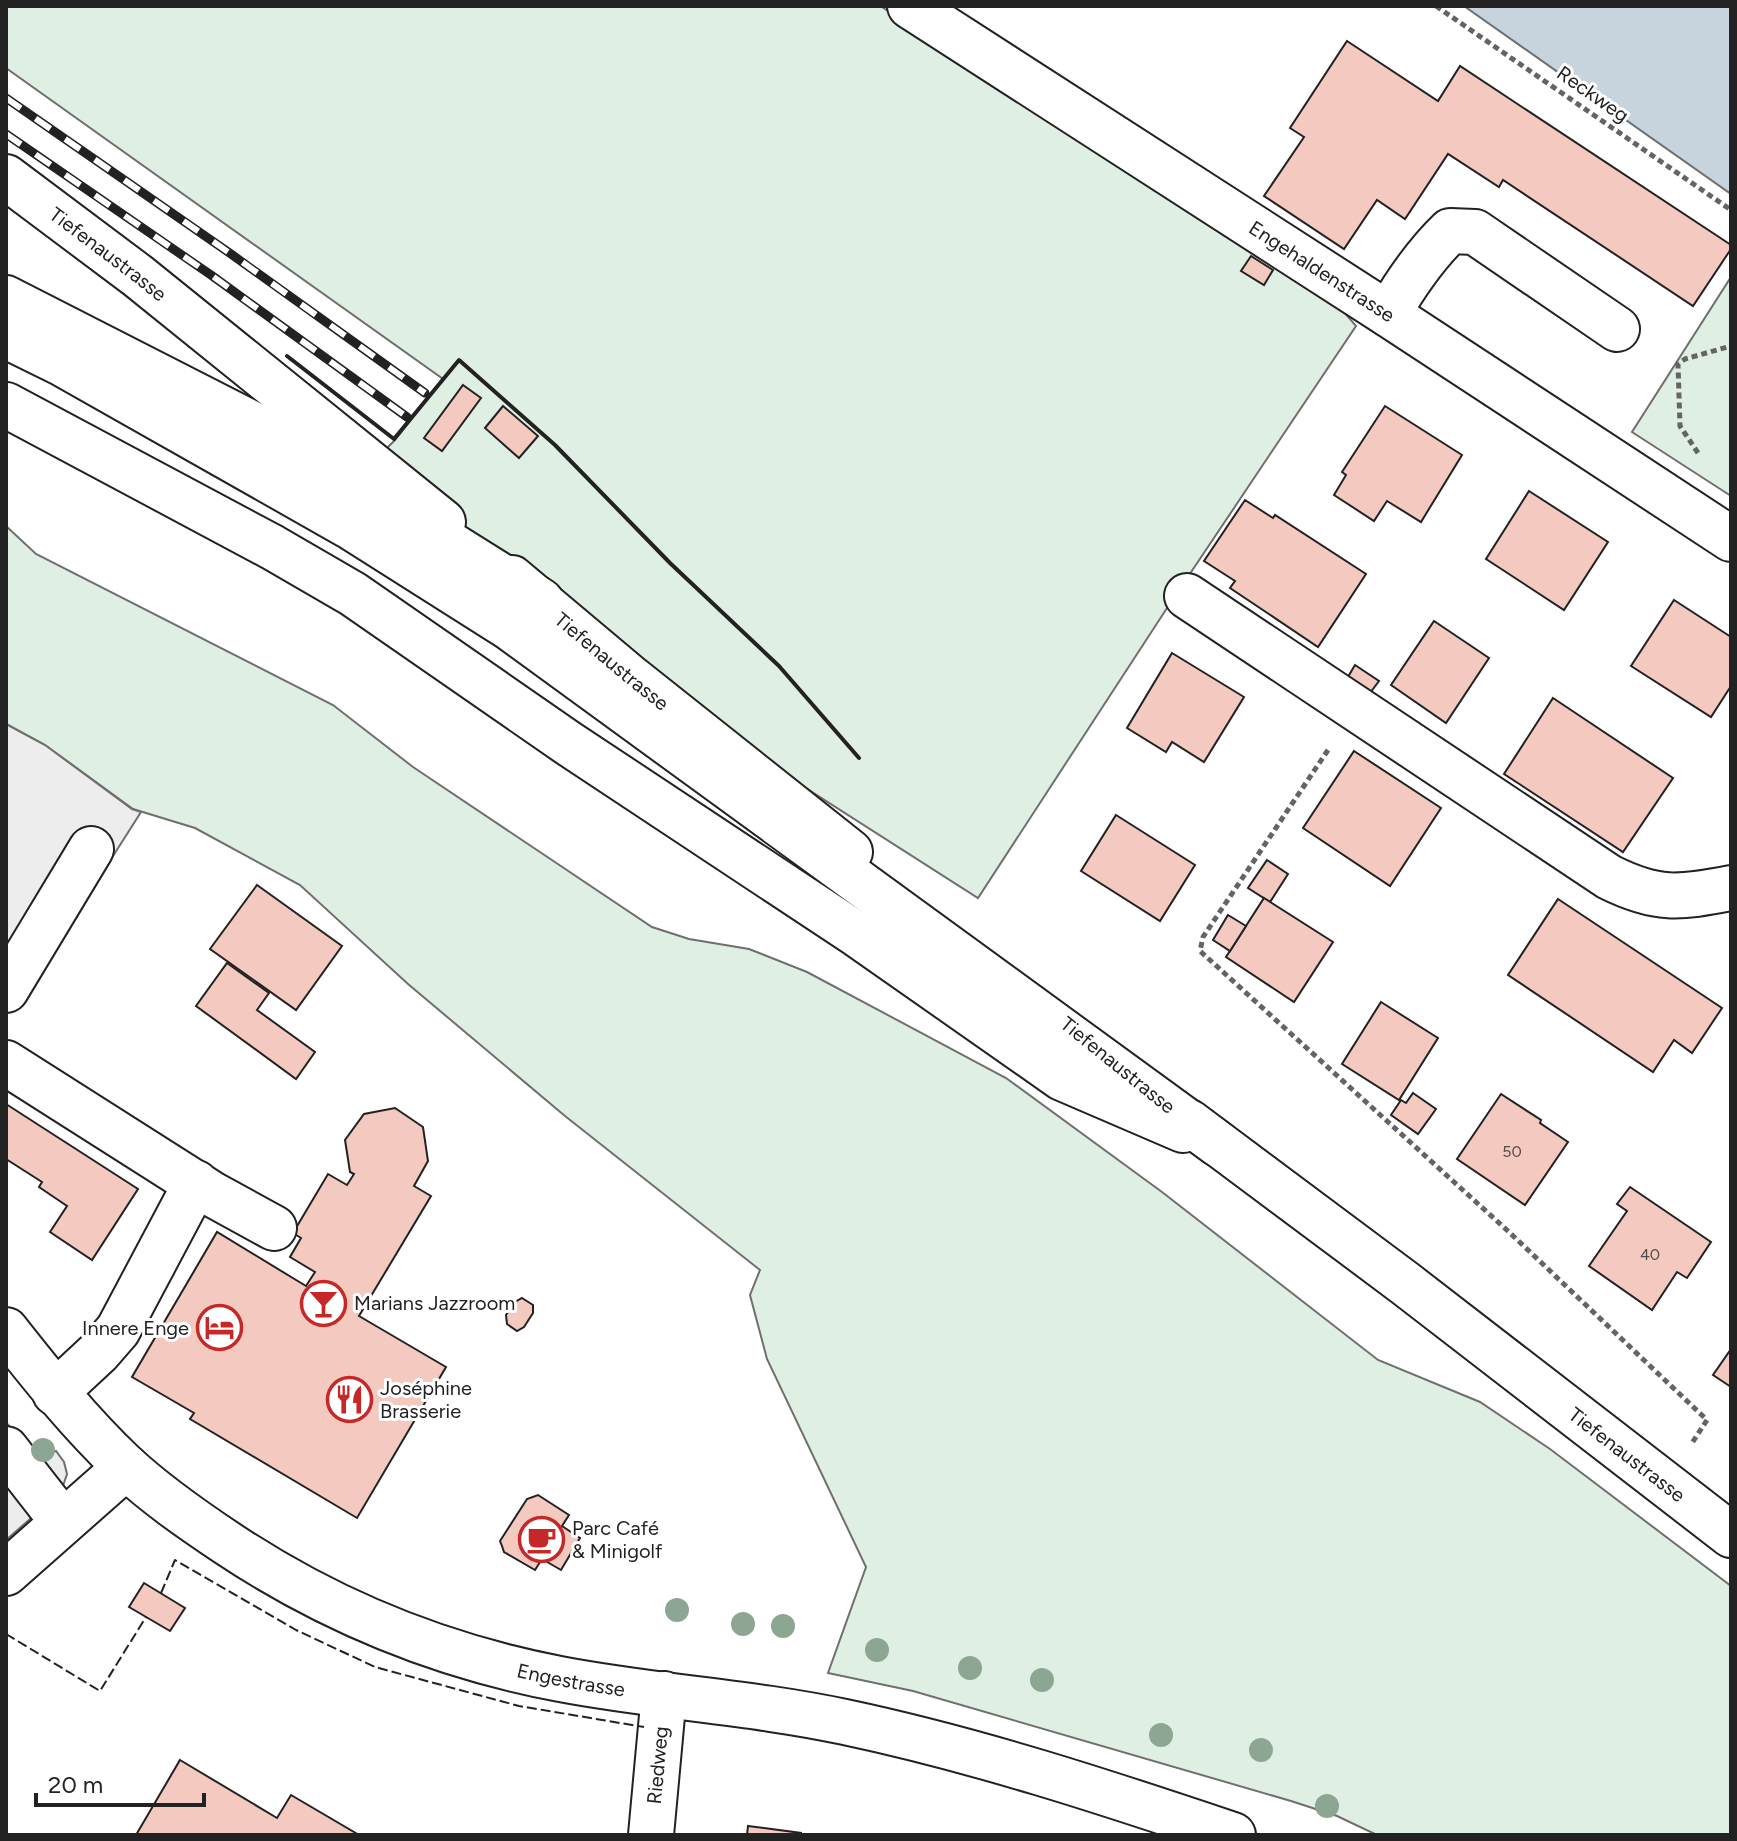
<svg xmlns="http://www.w3.org/2000/svg" width="1737" height="1841" font-family="Figtree,sans-serif">
<rect width="100%" height="100%" fill="#fff"/>
<!-- green -->
<g fill="#e0efe3" stroke="#6f6f6f" stroke-width="2">
<polygon points="6,6 880,6 1305,266 1356,326 1169,605 978,898 632,677 367,468 395,440 443,379 6,68"/>
<polygon points="1731,277 1731,496 1632,432"/>
<polygon points="6,526 36,554 333,705 413,767 652,927 689,939 749,949 807,972 1006,1078 1162,1192 1378,1360 1480,1402 1550,1449 1731,1586 1731,1835 1377,1835 1337,1816 1291,1801 913,1691 828,1673 866,1567 767,1359 750,1295 760,1270 565,1116 408,984 300,885 195,828 133,809 45,745 6,724"/>
</g>
<!-- parking -->
<g fill="#ededed" stroke="#6f6f6f" stroke-width="2">
<polygon points="6,724 45,745 132,809 141,812 17,1007 6,1001"/>
<polygon points="6,1422 32,1455 40,1456 56,1451 64,1462 67,1474 61,1492 6,1540"/>
</g>
<!-- water -->
<polygon fill="#c7d3dd" stroke="#6f6f6f" stroke-width="2" points="1464,6 1731,6 1731,194"/>
<!-- building -->
<g fill="#f3c9c0" stroke="#222" stroke-width="2">
<polygon points="1347,41 1438,101 1460,66 1731,245 1731,249 1693,306 1503,180 1499,187 1448,154 1405,219 1377,200 1344,249 1264,196 1304,137 1290,128"/>
<polygon points="1251,256 1273,270 1264,285 1241,271"/>
<polygon points="463,385 481,398 442,451 424,438"/>
<polygon points="503,406 538,436 519,458 485,428"/>
<polygon points="1385,406 1462,455 1421,522 1387,501 1374,521 1334,495 1346,475 1342,472"/>
<polygon points="1529,491 1608,542 1564,610 1486,559"/>
<polygon points="1245,500 1273,518 1275,515 1366,574 1318,647 1230,588 1235,581 1204,561"/>
<polygon points="1674,600 1731,637 1731,686 1711,717 1631,666"/>
<polygon points="1434,621 1489,658 1446,723 1391,685"/>
<polygon points="1172,653 1244,697 1204,762 1172,742 1166,752 1127,728"/>
<polygon points="1355,665 1379,681 1367,697 1345,682"/>
<polygon points="1553,698 1673,778 1623,852 1504,774"/>
<polygon points="1354,751 1441,808 1390,886 1303,828"/>
<polygon points="1116,815 1195,865 1160,921 1081,871"/>
<polygon points="1267,860 1288,874 1270,902 1248,888"/>
<polygon points="257,885 342,946 296,1010 210,949"/>
<polygon points="1264,898 1333,942 1294,1002 1226,957"/>
<polygon points="1558,899 1722,1008 1692,1053 1674,1040 1653,1072 1508,975"/>
<polygon points="1228,915 1246,926 1230,951 1213,940"/>
<polygon points="227,963 269,993 257,1010 315,1052 296,1079 196,1006"/>
<polygon points="1381,1002 1438,1038 1399,1100 1342,1064"/>
<polygon points="1413,1093 1436,1109 1418,1134 1391,1115 1401,1100 1406,1103"/>
<polygon points="1501,1094 1541,1120 1540,1123 1568,1142 1525,1205 1457,1159"/>
<polygon points="6,1104 138,1189 92,1260 50,1232 67,1206 39,1187 42,1182 6,1159"/>
<polygon points="395,1108 423,1127 428,1161 414,1186 431,1196 359,1316 446,1367 357,1518 190,1419 194,1413 132,1377 217,1232 306,1286 315,1272 290,1257 301,1238 293,1233 328,1174 347,1185 354,1174 350,1172 345,1140 364,1114"/>
<polygon points="1630,1187 1711,1242 1687,1278 1677,1272 1652,1310 1589,1266 1627,1211 1617,1204"/>
<polygon points="522,1298 533,1305 533,1313 524,1327 517,1331 507,1324 506,1315 515,1302"/>
<polygon points="1731,1349 1731,1387 1713,1375"/>
<polygon points="538,1495 569,1515 562,1526 580,1538 561,1570 542,1559 535,1570 504,1552 502,1546 500,1541 527,1499"/>
<polygon points="144,1583 185,1608 170,1631 129,1607"/>
<polygon points="180,1760 277,1818 291,1795 359,1835 136,1835"/>
<polygon points="748,1826 801,1833 801,1835 747,1835"/>
</g>
<g fill="none" stroke-linecap="round" stroke-linejoin="round">
<defs>
<g id="minor">
<path id="s1" d="M910 6 1388 314 1731 539"/>
<path d="M1388 314C1406 283 1425 255 1450 231L1475 232 1617 329"/>
<path d="M1187 596 1609 877C1657 901 1679 898 1731 888"/>
<polyline points="6,990 91,849"/>
<polyline points="6,1063 212,1194 274,1228"/>
<path id="s2" d="M6 1330C43 1377 80 1423 123 1464 155 1494 191 1519 227 1543 329 1611 439 1656 560 1679 654 1697 751 1702 845 1722 977 1750 1105 1792 1233 1835"/>
<polyline points="55,1393 98,1353 118,1330 196,1183"/>
<polyline points="6,1449 63,1522"/>
<polyline points="6,1573 126,1467"/>
<path id="s3" d="M651 1835 664 1694"/>
</g>
<g id="major">
<path id="s4" d="M6 177 138 276 443 522"/>
<polyline points="6,405 272,547 353,594 568,743 858,935 1062,1078 1183,1130"/>
<path id="s5" d="M512 578 631 678 850 852"/>
<path id="s6" d="M1189 1122 1406 1284 1731 1535"/>
</g>
<g id="highway">
<polyline points="6,298 282,439 541,601"/>
<polyline points="6,336 63,364 349,526 510,628 1218,1144"/>
</g>
</defs>
<!-- minor casing -->
<use href="#minor" stroke="#222" stroke-width="48"/>
<!-- major casing -->
<use href="#major" stroke="#222" stroke-width="48"/>
<!-- highway casing -->
<use href="#highway" stroke="#222" stroke-width="48"/>
<!-- path -->
<g stroke="#646464" stroke-width="5" stroke-dasharray="6 4" stroke-linecap="butt">
<polyline points="1436,6 1731,210"/>
<polyline points="1698,453 1680,426 1678,364 1685,359 1731,346"/>
<polyline points="1328,750 1203,937 1200,951 1509,1232 1707,1420 1692,1443"/>
</g>
<!-- minor -->
<use href="#minor" stroke="#fff" stroke-width="44"/>
<!-- major -->
<use href="#major" stroke="#fff" stroke-width="44"/>
<!-- highway -->
<use href="#highway" stroke="#fff" stroke-width="44"/>
<defs>
<g id="rail">
<polyline points="6,98 231,254 425,393"/>
<polyline points="6,134 211,275 407,417"/>
</g>
</defs>
<!-- rail casing -->
<use href="#rail" stroke="#222" stroke-width="9"/>
<!-- rail -->
<use href="#rail" stroke="#fff" stroke-width="6" stroke-dasharray="18" stroke-linecap="butt"/>
<!-- fence -->
<g stroke="#222" stroke-width="2" stroke-dasharray="10 4" stroke-linecap="butt">
<polyline points="161,1593 175,1560 296,1630 375,1667 519,1706 644,1727"/>
<polyline points="6,1634 100,1691 146,1617"/>
</g>
<!-- wall -->
<polyline stroke="#222" stroke-width="4" points="287,356 394,439 459,360 555,445 670,563 779,666 859,758"/>
</g>
<!-- trees -->
<g fill="#8da692">
<circle cx="43" cy="1450" r="12"/>
<circle cx="677" cy="1610" r="12"/>
<circle cx="743" cy="1624" r="12"/>
<circle cx="783" cy="1626" r="12"/>
<circle cx="877" cy="1650" r="12"/>
<circle cx="970" cy="1668" r="12"/>
<circle cx="1042" cy="1680" r="12"/>
<circle cx="1161" cy="1735" r="12"/>
<circle cx="1261" cy="1750" r="12"/>
<circle cx="1327" cy="1806" r="12"/>
</g>
<!-- icons -->
<defs>
<symbol id="bar-ring" viewBox="-11 -11 22 22"><circle r="9.5" fill="#fff" stroke="#c62828" stroke-width="1.5"/><path d="M-6-5H6L.8 .8V4.5H3.5V6h-7V4.5H-.8V.8Z" fill="#c62828"/></symbol>
<symbol id="hotel-ring" viewBox="-11 -11 22 22"><circle r="9.5" fill="#fff" stroke="#c62828" stroke-width="1.5"/><path d="M-6-4.5h1.5V1H6V5H4.5V3h-9V5H-6ZM-4 0a1.8 1.8 0 1 1 3.6 0ZM.5 0V-2.5h3Q6-2.5 6 0Z" fill="#c62828"/></symbol>
<symbol id="restaurant-ring" viewBox="-11 -11 22 22"><circle r="9.5" fill="#fff" stroke="#c62828" stroke-width="1.5"/><path d="M-5-6h1v4h1v-4h1v4h1v-4h1v5L-1.5 .5V6h-2V.5L-5-1ZM5-6V6H3V1.5H1.5Q1.5-4 5-6Z" fill="#c62828"/></symbol>
<symbol id="cafe-ring" viewBox="-11 -11 22 22"><circle r="9.5" fill="#fff" stroke="#c62828" stroke-width="1.5"/><path d="M-5.5-4.5H6V0H3Q3 3.5 0 3.5H-2.5Q-5.5 3.5-5.5 0ZM3-3.2v2h1.7v-2ZM-6 4.5H4V6H-6Z" fill="#c62828"/></symbol>
</defs>
<g fill-rule="evenodd">
<use href="#bar-ring" x="298" y="1278" width="51" height="51"/>
<use href="#hotel-ring" x="194" y="1302" width="51" height="51"/>
<use href="#restaurant-ring" x="324" y="1374" width="51" height="51"/>
<use href="#cafe-ring" x="516" y="1514" width="51" height="51"/>
</g>
<g text-anchor="middle" dominant-baseline="central" stroke-width="6" stroke-linejoin="round" paint-order="stroke">
<!-- number labels -->
<g font-size="16" fill="#564c4a">
<text x="1512" y="1151">50</text>
<text x="1650" y="1254">40</text>
</g>
<!-- street labels -->
<g font-size="20" fill="#222" stroke="#fff">
<text transform="translate(1593 94) rotate(35)">Reckweg</text>
<text stroke="none"><textPath href="#s4" startOffset="128">Tiefenaustrasse</textPath></text>
<text stroke="none"><textPath href="#s1" startOffset="490">Engehaldenstrasse</textPath></text>
<text stroke="none"><textPath href="#s5" startOffset="130">Tiefenaustrasse</textPath></text>
<text transform="translate(1118 1065) rotate(39)">Tiefenaustrasse</text>
<text stroke="none"><textPath href="#s6" startOffset="550">Tiefenaustrasse</textPath></text>
<text stroke="none"><textPath href="#s2" startOffset="682">Engestrasse</textPath></text>
<text stroke="none"><textPath href="#s3" startOffset="70">Riedweg</textPath></text>
</g>
<!-- poi labels -->
<g font-size="20" fill="#222" stroke="#fff" text-anchor="start">
<text x="354" y="1303">Marians Jazzroom</text>
<text x="189" y="1328" text-anchor="end">Innere Enge</text>
<text x="380" y="1388">Joséphine<tspan x="380" dy="23">Brasserie</tspan></text>
<text x="572" y="1528">Parc Café<tspan x="572" dy="23">&amp; Minigolf</tspan></text>
</g>
</g>
<!-- border -->
<rect width="1737" height="1841" fill="none" stroke="#222222" stroke-width="16"/>
<!-- scale -->
<path d="M36 1793v12h168v-12" fill="none" stroke="#222222" stroke-width="4"/>
<text x="48" y="1793" font-size="24" fill="#222222" stroke="#ffffff" stroke-width="6" paint-order="stroke">20 m</text>
</svg>
